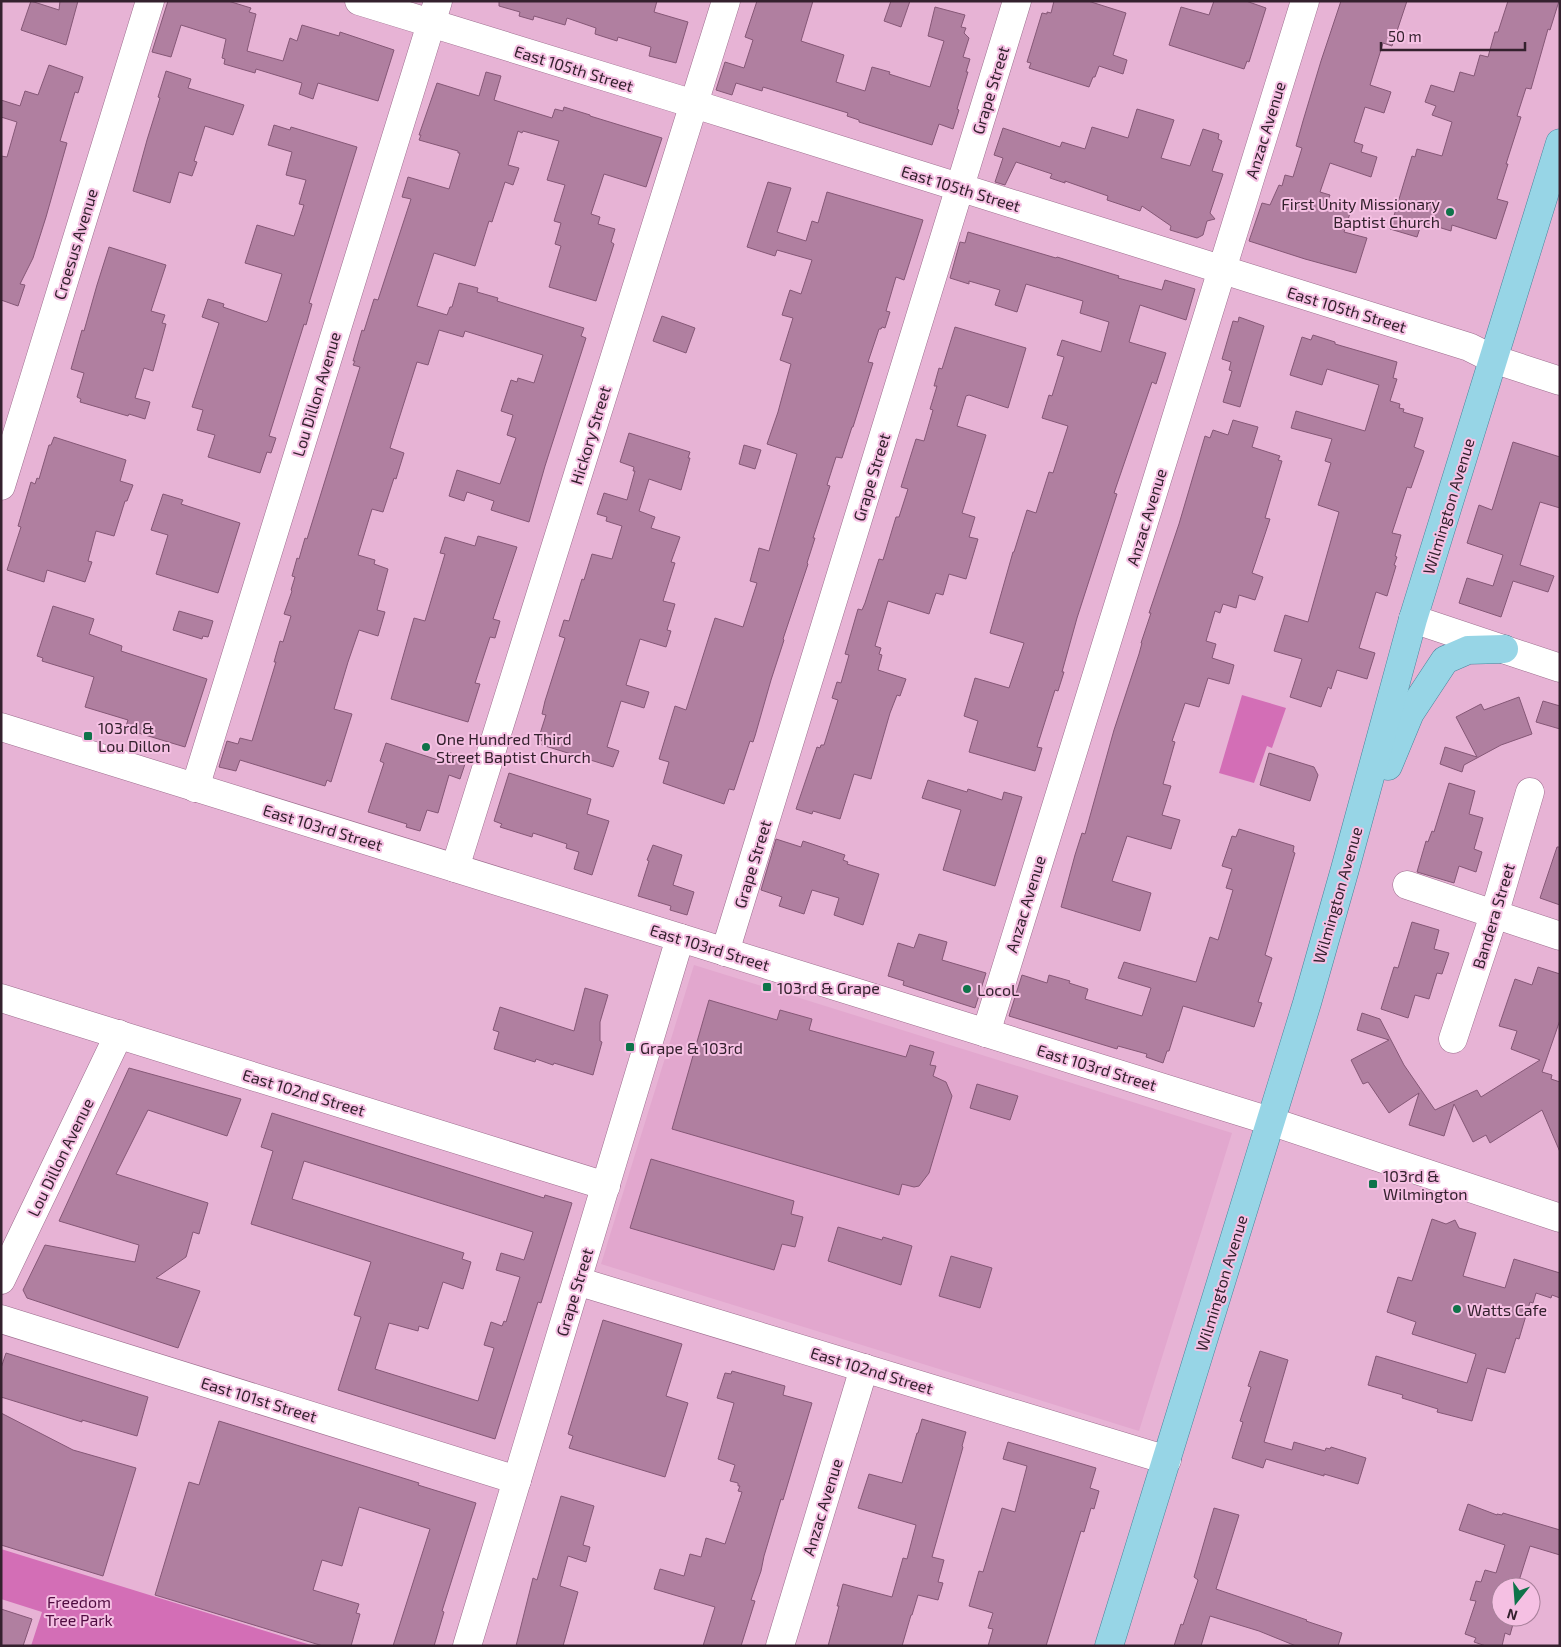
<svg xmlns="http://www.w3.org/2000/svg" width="1561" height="1647" font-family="'Exo 2',sans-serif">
<rect width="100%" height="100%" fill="#e7b3d5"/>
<!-- built -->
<polygon fill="#e2a7ce" points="694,965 1232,1133 1139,1431 601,1264"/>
<!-- green -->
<g fill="#d36eb6">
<polygon points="1242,695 1286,708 1272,748 1267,746 1254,783 1219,773"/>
<polygon points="1,1549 314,1646 31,1646 42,1612 1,1599"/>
</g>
<!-- building -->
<g fill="#b07fa0" stroke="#855776" fill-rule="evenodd">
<polygon points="31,1 59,10 60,1 78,1 66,45 21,30"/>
<polygon points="168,1 228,1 251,8 249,12 256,14 247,51 283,61 290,38 297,41 302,25 339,36 340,32 394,50 378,101 318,83 313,99 299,94 302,83 256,69 255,73 224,64 225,59 222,58 226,39 181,25 171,57 152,52"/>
<polygon points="499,1 657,1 654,12 688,22 676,63 649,56 651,47 618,37 617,41 595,34 596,28 567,18 565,25 534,16 533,20 519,16 520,12 499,6"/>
<polygon points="757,1 813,1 801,41 844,55 836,82 865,91 872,67 890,72 889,74 930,87 944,41 928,36 935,7 965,15 961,27 966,28 964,33 969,38 963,57 970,59 966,72 968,72 957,109 959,110 953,129 939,124 932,145 859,122 859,120 847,116 848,113 763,87 762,91 736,83 732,95 716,90 725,62 744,68 753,40 745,37"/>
<polygon points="891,1 910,1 901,27 884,21"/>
<polygon points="1054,1 1088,1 1126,13 1113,55 1127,60 1123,74 1099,66 1095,77 1093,77 1089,87 1029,68 1031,63 1027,62 1042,13 1047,14 1047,12 1051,13"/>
<polygon points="1214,1 1246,1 1266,8 1249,62 1247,61 1244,69 1169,45 1181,7 1209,15"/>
<polygon points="1341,1 1407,1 1392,46 1383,43 1370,85 1391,92 1384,113 1365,107 1354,142 1363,145 1361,152 1377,157 1371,177 1330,163 1320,192 1330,195 1328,200 1352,207 1344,232 1367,238 1356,273 1305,259 1249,241 1262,203 1270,205 1279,185 1282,186 1285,175 1293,177 1302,148 1296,146 1303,121 1321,61"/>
<polygon points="1508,1 1559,1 1550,30 1548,29 1531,89 1526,88 1517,116 1521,117 1506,164 1508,164 1497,199 1508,202 1496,239 1452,225 1451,231 1422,222 1417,237 1390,229 1412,156 1415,157 1417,149 1442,156 1452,122 1432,115 1436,106 1425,102 1431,85 1454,92 1460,72 1474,76 1480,55 1488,57 1495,32 1498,32"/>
<polygon points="49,65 83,77 78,93 75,92 60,141 67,143 46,217 33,258 20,284 25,285 18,306 1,300 1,156 7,157 17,122 1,117 1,100 20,106 25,91 38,95"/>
<polygon points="166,71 191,79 188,88 244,105 233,135 205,126 194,161 197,162 192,176 179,172 170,203 133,191 147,140 160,98 158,97"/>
<polygon points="486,72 501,76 494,100 552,118 555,109 563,111 564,107 590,115 590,116 662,138 646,187 604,174 591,214 600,217 598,224 615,229 611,242 614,244 596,301 549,287 561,246 555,244 561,223 554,221 565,185 547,180 559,141 523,131 522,133 518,131 508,165 519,168 513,185 505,182 492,222 489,221 475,266 434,253 417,306 447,315 450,307 452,307 459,283 478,288 477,292 498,298 497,301 584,328 581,336 586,338 545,466 529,522 491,510 494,501 467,492 464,501 449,496 457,470 500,484 516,438 507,435 513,415 501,411 511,380 517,382 518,378 534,383 543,355 465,331 463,337 439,330 428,365 417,362 397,425 390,448 404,453 396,479 394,478 383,512 372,509 358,555 375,560 374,564 388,569 377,610 385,612 378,636 359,630 348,662 334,709 352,714 331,782 327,780 325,786 240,760 236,771 219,767 227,741 238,744 240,738 252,741 276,662 274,662 280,641 283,642 291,616 284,614 292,591 291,590 295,577 292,576 297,558 299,559 305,538 307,539 360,367 353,365 355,361 353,361 362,330 364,331 374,299 378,300 411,199 402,197 408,177 449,189 460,153 458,153 458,151 419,140 421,135 419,135 437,83 479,96"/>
<polygon points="1137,109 1174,120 1161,158 1190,166 1203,129 1219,134 1218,139 1222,141 1212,171 1223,174 1210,213 1215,219 1207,221 1203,235 1197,238 1170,230 1171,226 1142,206 1140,211 1107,200 1108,196 1065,181 1065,183 1050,178 1052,174 1016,162 1005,185 995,182 1003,158 994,155 1003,128 1060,147 1062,142 1085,149 1092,127 1128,138"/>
<polygon points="274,125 290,130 291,127 357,147 309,303 312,304 306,325 304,324 269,436 276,438 271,453 267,452 260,473 208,457 215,435 197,430 203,410 192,407 219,323 202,317 208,299 224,304 223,307 266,322 268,320 282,274 245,263 257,225 294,236 304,205 299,204 306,180 286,175 292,152 268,145"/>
<polygon points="768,182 791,188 777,232 806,241 812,221 818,223 827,192 923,220 904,280 896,277 886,311 890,312 885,328 882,327 881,329 879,329 868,362 873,363 853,427 852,427 842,458 836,457 827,485 830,486 813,538 815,538 807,563 808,564 783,639 784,640 771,680 755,736 753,742 750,741 734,790 729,789 724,804 663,783 669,762 659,759 675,706 686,710 715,618 743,627 757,583 750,581 759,548 769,551 797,454 767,444 778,412 791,364 780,360 793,318 782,315 790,290 801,294 812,260 777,250 775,256 747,247"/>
<polygon points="968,232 1056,258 1057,257 1119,276 1118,278 1162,290 1165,280 1195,289 1186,320 1140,305 1129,342 1166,353 1156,384 1152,382 1114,493 1117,494 1077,618 1062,672 1064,672 1058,691 1055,690 1037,747 1042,748 1035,771 969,752 978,721 964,716 975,678 1009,688 1024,643 990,633 1013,552 1014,552 1027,510 1036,513 1049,472 1053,473 1068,426 1042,418 1049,395 1052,396 1064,357 1057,355 1062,340 1101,352 1109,322 1080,313 1083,301 1026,284 1017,312 995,305 1000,290 969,281 969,284 950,278 960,242 965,243"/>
<polygon points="109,247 166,265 151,311 165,315 162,323 166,324 153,371 144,368 135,398 150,402 145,419 129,414 128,416 80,402 81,399 77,397 84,373 71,369 82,330 84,331 97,285"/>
<polygon points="662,316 695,328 686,353 653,341"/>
<polygon points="1239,317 1264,326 1240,407 1223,402 1232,371 1229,370 1231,362 1222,359 1233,321 1238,322"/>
<polygon points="955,327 1026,348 1008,408 969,395 966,396 957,426 986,435 962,513 975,517 969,537 978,539 966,579 949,574 943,595 936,593 929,614 888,601 875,646 881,648 879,654 882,655 878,670 906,679 900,696 897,695 890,713 871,779 854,774 840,819 813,811 812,814 796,809 817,747 820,748 821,745 824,745 838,700 832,698 837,682 841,683 849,655 845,654 858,609 862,610 865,603 879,559 883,560 896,517 899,517 908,489 901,487 910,458 916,439 924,441 933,410 930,409 937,386 934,386 939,368 942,369"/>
<polygon points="1313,335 1335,342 1335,344 1397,362 1393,378 1397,379 1390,401 1400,404 1399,408 1404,409 1403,412 1423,418 1414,447 1424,451 1411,488 1407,487 1392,533 1401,535 1395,556 1397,557 1394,565 1396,566 1387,596 1376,592 1359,648 1375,653 1367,679 1337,670 1331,689 1328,687 1321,707 1290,697 1302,659 1274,651 1285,615 1308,622 1339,512 1318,505 1331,463 1325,461 1332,439 1291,428 1296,411 1365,431 1379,385 1327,369 1322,385 1290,375 1302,337 1311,340"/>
<polygon points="1233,420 1258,427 1252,447 1280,456 1278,460 1282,461 1265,518 1270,519 1252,573 1263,577 1255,600 1239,595 1236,608 1223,604 1220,613 1215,611 1206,641 1216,644 1212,658 1234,665 1229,684 1208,678 1199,707 1185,703 1172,741 1175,742 1163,784 1171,786 1162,815 1180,820 1171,849 1127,836 1112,881 1151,893 1140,931 1061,907 1075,855 1082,833 1085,834 1114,730 1139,654 1142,643 1141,643 1151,613 1149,613 1179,524 1205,436 1210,438 1213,430 1228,435"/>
<polygon points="629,433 690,452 688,458 690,458 681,490 649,479 639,511 655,517 651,528 680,537 671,562 675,563 663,601 675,604 667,630 671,631 666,647 640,639 626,685 649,692 644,708 621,701 607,747 619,751 613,767 542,745 543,741 538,740 546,715 542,714 545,701 565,638 559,636 564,620 569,621 582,579 584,580 592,554 612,559 622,526 606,521 607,517 597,514 604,493 627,500 635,471 633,471 634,467 620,462"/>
<polygon points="54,437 126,460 120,481 133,485 127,501 125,501 114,536 96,531 88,561 92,562 85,582 47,570 44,582 7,570 21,527 18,526 31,482 35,484 37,478 39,479 49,445 51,445"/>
<polygon points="1513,442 1560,457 1560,508 1540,502 1520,565 1554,576 1548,592 1513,581 1501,617 1459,603 1467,578 1493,586 1503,555 1467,543 1479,505 1492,510"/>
<polygon points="744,445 761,450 755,469 739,464"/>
<polygon points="163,494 183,500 181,504 240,523 218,593 156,574 168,535 151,530"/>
<polygon points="478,536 517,547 493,619 500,621 495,638 490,637 475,683 480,684 468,722 391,699 414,618 425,621 445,554 440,553 445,537 475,546"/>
<polygon points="53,606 94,619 89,634 122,646 121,651 207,679 185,747 125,729 128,720 85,707 94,677 42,661 43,658 37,656"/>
<polygon points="179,611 213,621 208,637 203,636 202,639 173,630"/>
<polygon points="1519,697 1532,734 1501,745 1464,765 1462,772 1440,764 1445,747 1477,757 1456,717 1481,704 1484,710"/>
<polygon points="1543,701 1560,706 1560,729 1536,722"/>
<polygon points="386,743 441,761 444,751 467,758 460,779 449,775 438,813 427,810 420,831 406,827 407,824 368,812 384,763 380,761"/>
<polygon points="1269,753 1314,767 1318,775 1310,801 1260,785"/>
<polygon points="509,773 591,799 587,814 609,821 592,875 574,869 579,852 566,848 567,844 533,833 532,837 500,827 502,824 494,821"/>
<polygon points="928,780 967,792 968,789 1002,800 1004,792 1022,797 995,886 943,870 961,810 922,798"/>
<polygon points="1449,783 1475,791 1469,814 1483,818 1474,849 1482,852 1476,872 1459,866 1454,883 1417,872 1426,841 1428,842 1432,831 1434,832"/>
<polygon points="1239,829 1294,846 1293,852 1295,853 1265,955 1272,958 1258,1002 1262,1003 1254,1027 1183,1006 1169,1051 1167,1051 1163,1063 1146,1057 1147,1054 1118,1046 1117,1049 1009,1016 1022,975 1047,983 1049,975 1070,981 1069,983 1088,989 1085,999 1142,1016 1151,988 1118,978 1124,962 1196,982 1210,937 1218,940 1233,890 1226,888 1232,869 1222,866 1232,836 1236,837"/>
<polygon points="776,839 801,847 803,841 845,855 843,860 848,862 847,864 879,874 863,925 834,915 839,898 812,890 804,914 779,906 782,897 761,890"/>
<polygon points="653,845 682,855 673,885 694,892 687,915 670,910 671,906 638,896 649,861 647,860"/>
<polygon points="1557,847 1560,847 1560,905 1540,898"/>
<polygon points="1412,922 1439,930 1434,949 1449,953 1442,974 1437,973 1429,999 1415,995 1408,1018 1381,1009 1394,967 1398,968"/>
<polygon points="919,934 947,942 942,960 986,973 975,1008 903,985 904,981 888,976 898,943 914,948"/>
<polygon points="1538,967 1560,974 1560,1020 1542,1072 1552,1075 1551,1079 1560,1082 1560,1152 1542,1110 1490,1143 1486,1135 1473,1142 1454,1104 1444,1136 1409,1125 1419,1093 1389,1113 1368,1082 1363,1084 1351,1060 1389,1040 1357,1030 1362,1013 1380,1019 1404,1065 1435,1110 1477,1090 1481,1097 1540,1060 1511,1049 1517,1031 1499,1026 1515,979 1532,985"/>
<polygon points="585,988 608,995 600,1022 600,1041 602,1042 593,1075 554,1063 553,1065 536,1059 535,1062 494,1049 499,1032 493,1030 500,1007 574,1031"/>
<polygon points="709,1000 777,1020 780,1010 812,1019 809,1030 906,1057 910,1045 934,1052 930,1065 936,1066 933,1076 946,1082 952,1096 929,1173 919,1186 914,1187 902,1184 899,1195 672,1129"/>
<polygon points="129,1068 241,1099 227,1136 148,1110 116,1174 208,1203 199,1234 193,1232 186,1257 156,1278 200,1291 178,1348 27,1298 23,1290 45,1245 135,1262 139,1245 59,1221"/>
<polygon points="977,1084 1018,1096 1010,1120 970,1108"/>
<path d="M272 1113 544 1198 545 1195 572 1203 541 1303 538 1302 495 1439 338 1390 361 1317 354 1315 371 1262 251 1224 273 1151 261 1147ZM304 1161 533 1232 524 1260 501 1253 496 1270 520 1277 506 1322 504 1321 502 1326 491 1322 484 1345 494 1348 478 1401 375 1369 389 1323 418 1331 419 1326 428 1329 443 1282 463 1289 471 1262 462 1259 464 1253 292 1199Z"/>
<polygon points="651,1159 794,1201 791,1214 803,1217 795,1247 782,1244 774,1270 630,1228"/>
<polygon points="1432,1219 1446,1224 1455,1220 1459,1228 1476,1233 1463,1276 1505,1288 1514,1259 1560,1273 1560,1298 1552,1295 1551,1298 1536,1293 1533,1303 1530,1302 1519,1339 1516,1338 1505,1373 1487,1368 1472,1421 1437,1412 1438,1409 1402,1398 1403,1395 1368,1385 1376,1356 1467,1383 1476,1354 1412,1334 1416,1322 1387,1312 1398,1277 1412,1281"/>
<polygon points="838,1227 882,1240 883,1237 912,1246 901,1285 828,1261"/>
<polygon points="951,1256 992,1268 980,1308 939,1296"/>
<polygon points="603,1320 682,1344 666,1396 688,1403 665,1477 569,1448 573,1436 568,1434"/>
<polygon points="1260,1351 1288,1360 1264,1442 1292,1450 1294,1442 1325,1451 1326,1448 1330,1449 1331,1447 1366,1458 1358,1484 1324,1474 1324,1476 1266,1459 1263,1468 1232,1458 1239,1435 1243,1422 1240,1421 1251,1387 1248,1386"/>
<polygon points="6,1353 148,1397 137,1436 82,1420 82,1422 1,1397 1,1368"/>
<polygon points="732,1371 785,1386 783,1395 812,1403 783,1500 781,1499 764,1556 761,1571 751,1600 755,1601 741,1646 703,1646 715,1607 654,1589 660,1569 684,1576 690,1554 701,1557 706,1538 725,1544 742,1492 738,1491 740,1486 738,1486 738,1483 730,1481 735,1465 718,1459 734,1403 717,1398 725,1373 731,1374"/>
<polygon points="1,1413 73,1450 136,1468 103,1576 1,1545"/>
<polygon points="922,1419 966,1432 962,1446 963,1447 932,1557 944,1560 938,1582 943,1583 938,1600 918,1595 912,1615 911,1615 902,1646 828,1646 839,1606 837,1606 843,1584 892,1597 903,1558 907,1559 916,1525 858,1508 869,1474 902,1483 917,1433 918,1433"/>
<polygon points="219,1421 419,1483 418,1485 476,1503 442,1611 444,1612 434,1646 393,1646 430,1529 359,1507 342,1566 322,1560 313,1590 359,1604 356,1613 360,1614 351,1646 323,1646 155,1595 189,1482 199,1485"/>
<polygon points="1008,1442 1096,1468 1090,1488 1099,1491 1094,1509 1091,1508 1084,1532 1081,1531 1046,1646 988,1646 993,1629 988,1628 993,1613 969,1606 979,1571 983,1572 1002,1508 1015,1512 1027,1466 1003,1459"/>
<polygon points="561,1496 594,1506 583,1545 590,1547 586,1562 568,1556 560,1586 578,1592 563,1646 516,1646 533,1578 537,1580"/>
<polygon points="1468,1504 1497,1515 1497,1514 1502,1515 1503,1513 1560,1530 1560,1555 1530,1546 1517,1587 1501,1587 1501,1617 1515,1617 1510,1635 1505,1633 1502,1646 1486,1646 1474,1642 1476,1638 1465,1634 1476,1601 1470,1600 1476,1581 1481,1582 1485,1570 1496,1573 1505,1545 1459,1530"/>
<polygon points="1214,1508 1239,1515 1216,1589 1307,1620 1306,1621 1342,1633 1338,1646 1296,1646 1259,1631 1210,1616 1201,1646 1174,1646 1181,1624 1183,1625 1198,1580 1194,1577"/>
<polygon points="1,1609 32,1619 23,1646 1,1646"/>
</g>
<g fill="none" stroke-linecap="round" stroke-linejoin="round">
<defs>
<g id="minor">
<polyline points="359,1 694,104 1469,347 1493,359 1560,381"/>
<polyline points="1,486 150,1"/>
<polyline points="1413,619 1560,668"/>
<polyline points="1,727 1270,1121 1560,1218"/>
<polyline points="195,788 438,1"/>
<polyline points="455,868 726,1"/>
<polyline points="1407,885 1560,936"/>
<polyline points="725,952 1017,1"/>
<polyline points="1,998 606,1186"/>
<polyline points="986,1033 1305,1"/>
<polyline points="1453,1039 1494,915 1530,792"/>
<polyline points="1,1280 119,1034"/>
<polyline points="577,1281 1167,1460"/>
<polyline points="1,1319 517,1480"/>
<polyline points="467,1646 680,938"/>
<polyline points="780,1646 864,1368"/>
</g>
<g id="major">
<polyline points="1388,766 1410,713 1445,660 1468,650 1504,649"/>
<polyline points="1109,1646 1307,1003 1345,869 1413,619 1560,143"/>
</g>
</defs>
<!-- minor casing -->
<use href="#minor" stroke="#9c6c8d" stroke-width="29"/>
<!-- major casing -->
<use href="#major" stroke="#48849b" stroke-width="29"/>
<!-- minor -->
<use href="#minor" stroke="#fff" stroke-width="28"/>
<!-- major -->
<use href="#major" stroke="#97d5e6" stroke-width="28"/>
</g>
<!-- markers -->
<g fill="#0f734a" stroke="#f5c0e3" stroke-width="2">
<circle cx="1450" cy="212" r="5"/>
<rect x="83" y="731" width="10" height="10" rx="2.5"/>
<circle cx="426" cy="747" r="5"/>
<rect x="762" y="982" width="10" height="10" rx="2.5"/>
<circle cx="967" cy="989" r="5"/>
<rect x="625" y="1042" width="10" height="10" rx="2.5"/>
<rect x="1368" y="1179" width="10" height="10" rx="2.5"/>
<circle cx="1457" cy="1309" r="5"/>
</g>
<g text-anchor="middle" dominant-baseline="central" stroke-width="4" stroke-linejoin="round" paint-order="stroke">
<!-- street labels -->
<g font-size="16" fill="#34212e" stroke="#f5c0e3">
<text transform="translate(574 68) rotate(17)">East 105th Street</text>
<text transform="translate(990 90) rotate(-73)">Grape Street</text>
<text transform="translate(1265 130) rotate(-73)">Anzac Avenue</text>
<text transform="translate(961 188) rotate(17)">East 105th Street</text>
<text transform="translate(75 244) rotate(-73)">Croesus Avenue</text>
<text transform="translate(1347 309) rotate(17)">East 105th Street</text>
<text transform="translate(316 394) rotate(-73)">Lou Dillon Avenue</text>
<text transform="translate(590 435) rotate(-73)">Hickory Street</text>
<text transform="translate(871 477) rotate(-73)">Grape Street</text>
<text transform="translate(1448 506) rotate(-73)">Wilmington Avenue</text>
<text transform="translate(1146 517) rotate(-73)">Anzac Avenue</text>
<text transform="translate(323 827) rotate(17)">East 103rd Street</text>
<text transform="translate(752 864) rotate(-73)">Grape Street</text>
<text transform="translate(1337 895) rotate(-74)">Wilmington Avenue</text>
<text transform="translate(1025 904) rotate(-73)">Anzac Avenue</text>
<text transform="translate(1493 916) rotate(-73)">Bandera Street</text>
<text transform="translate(710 947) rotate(17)">East 103rd Street</text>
<text transform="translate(1097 1067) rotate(17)">East 103rd Street</text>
<text transform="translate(304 1092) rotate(17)">East 102nd Street</text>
<text transform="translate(60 1157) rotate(-64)">Lou Dillon Avenue</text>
<text transform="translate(1221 1283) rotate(-73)">Wilmington Avenue</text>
<text transform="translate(574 1292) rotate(-73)">Grape Street</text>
<text transform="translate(872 1370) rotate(17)">East 102nd Street</text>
<text transform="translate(259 1399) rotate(17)">East 101st Street</text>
<text transform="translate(822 1507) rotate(-73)">Anzac Avenue</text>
</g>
<!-- poi labels -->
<g font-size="16" fill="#34212e" stroke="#f5c0e3" text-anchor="start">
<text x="1440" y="203" text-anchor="end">First Unity Missionary<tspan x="1440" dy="18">Baptist Church</tspan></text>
<text x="98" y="727">103rd &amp;<tspan x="98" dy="18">Lou Dillon</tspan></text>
<text x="436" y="738">One Hundred Third<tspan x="436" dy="18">Street Baptist Church</tspan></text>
<text x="777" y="987">103rd &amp; Grape</text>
<text x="977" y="989">LocoL</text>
<text x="640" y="1047">Grape &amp; 103rd</text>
<text x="1383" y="1175">103rd &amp;<tspan x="1383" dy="18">Wilmington</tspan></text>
<text x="1467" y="1309">Watts Cafe</text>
</g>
<!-- park labels -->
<g font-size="16" fill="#4f0b40" stroke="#f5c0e3">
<text x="79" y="1601">Freedom<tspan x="79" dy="18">Tree Park</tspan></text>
</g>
</g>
<!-- border -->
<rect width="1561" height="1647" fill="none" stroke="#34212e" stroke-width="5"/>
<!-- north arrow -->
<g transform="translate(1516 1602) rotate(197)"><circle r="24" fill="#f5c0e3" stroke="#a8809b"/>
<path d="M0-4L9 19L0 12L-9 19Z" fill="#0f734a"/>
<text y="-8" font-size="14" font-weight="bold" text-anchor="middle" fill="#34212e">N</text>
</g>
<!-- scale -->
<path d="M1381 42v8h144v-8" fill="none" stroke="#34212e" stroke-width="2.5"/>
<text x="1388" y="42" font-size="15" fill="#34212e" stroke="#f5c0e3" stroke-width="4" paint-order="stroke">50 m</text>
</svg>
